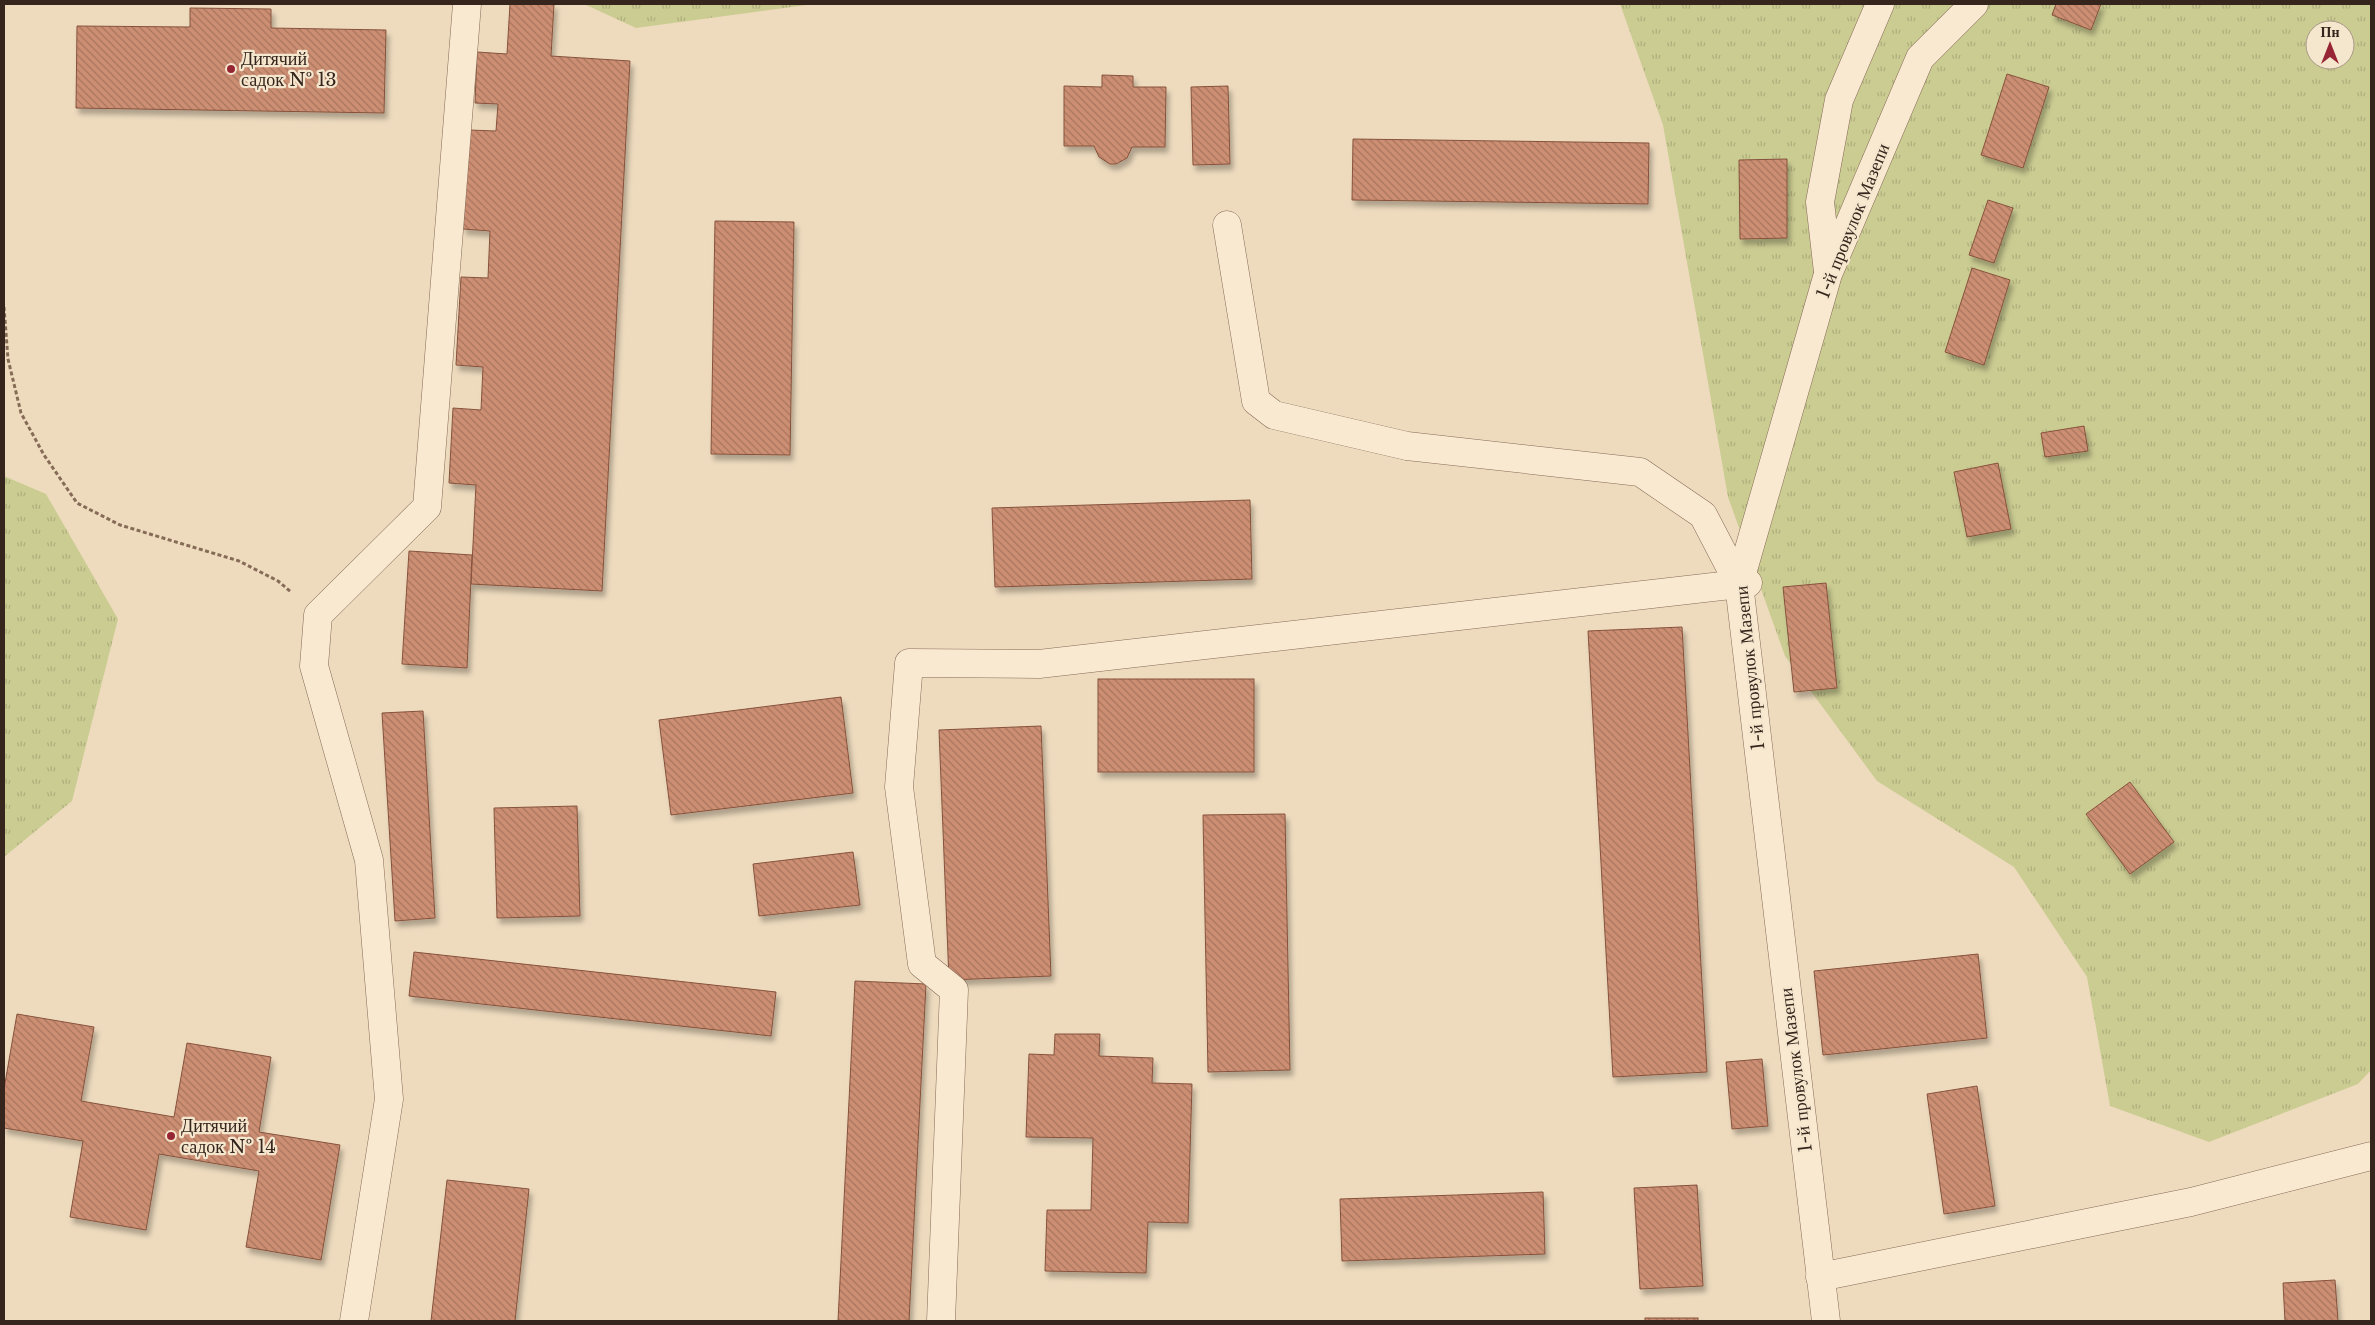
<svg xmlns="http://www.w3.org/2000/svg" width="2375" height="1325" font-family="'Libre Baskerville',serif">
<defs>
<pattern id="park-tufts" width="24" height="20" patternUnits="userSpaceOnUse" patternTransform="scale(1.25)"><rect width="24" height="20" fill="#cbcc92"/><path d="M3 7l-1-3M5 7V3M7 7l1-3M15 17l-1-3M17 17v-4M19 17l1-3" fill="none" stroke="#afaf7d"/></pattern>
<pattern id="building-back-hatch" width="6" height="6" patternUnits="userSpaceOnUse" patternTransform="scale(1.25)"><rect width="6" height="6" fill="#cd8f73"/><path d="M-1 5l2 2M0 0l6 6M5-1l2 2" fill="none" stroke="#a7755e"/></pattern>
<filter id="shadow"><feDropShadow dx="3" dy="5.5" stdDeviation="2.5" flood-color="#0004"/></filter>
</defs>
<rect width="100%" height="100%" fill="#eedbbe"/>
<!-- park -->
<g fill="url(#park-tufts)" fill-rule="evenodd">
<polygon points="584,4 814,4 636,28"/>
<path d="M1620 4H2371V1070L2358 1084 2209 1142 2110 1106 2087 977 2014 867 1877 781 1785 656 1728 497 1663 125ZM2315 30H2345V60H2315Z"/>
<polygon points="4,476 46,494 118,619 72,801 4,857"/>
</g>
<!-- building -->
<g fill="url(#building-back-hatch)" stroke="#86523c" filter="url(#shadow)">
<polygon points="510,4 554,4 551,56 630,61 602,591 471,584 476,485 449,483 453,408 481,410 483,367 456,365 461,277 488,278 490,231 463,229 469,130 496,131 498,104 475,103 477,52 507,54"/>
<polygon points="2056,4 2101,4 2091,30 2052,15"/>
<polygon points="190,8 271,9 271,28 386,30 384,113 76,108 77,26 190,27"/>
<polygon points="2007,74 2049,87 2023,168 1981,155"/>
<polygon points="1102,75 1133,76 1133,87 1166,87 1165,147 1132,147 1127,158 1116,164 1110,164 1099,157 1094,146 1064,146 1064,86 1102,87"/>
<polygon points="1228,86 1230,164 1193,165 1191,87"/>
<polygon points="1353,139 1649,143 1648,204 1352,200"/>
<polygon points="1787,159 1787,238 1740,239 1739,160"/>
<polygon points="1988,200 2013,208 1994,263 1969,255"/>
<polygon points="715,221 794,222 790,455 711,454"/>
<polygon points="1972,268 2010,280 1984,365 1945,352"/>
<polygon points="2084,426 2088,451 2045,457 2041,433"/>
<polygon points="1998,463 2011,529 1967,537 1954,472"/>
<polygon points="1250,500 1252,579 995,587 992,508"/>
<polygon points="409,551 472,555 467,668 402,664"/>
<polygon points="1826,583 1837,688 1794,692 1783,587"/>
<polygon points="1682,627 1707,1072 1613,1077 1588,631"/>
<rect x="1098" y="679" width="156" height="93"/>
<polygon points="841,697 853,793 671,815 659,720"/>
<polygon points="423,711 435,918 395,921 382,713"/>
<polygon points="1041,726 1051,976 949,980 939,730"/>
<polygon points="2130,782 2174,842 2130,874 2086,814"/>
<polygon points="577,806 580,916 497,918 494,808"/>
<polygon points="1285,814 1290,1070 1208,1072 1203,815"/>
<polygon points="853,852 860,905 759,916 753,864"/>
<polygon points="414,952 776,992 771,1036 409,996"/>
<polygon points="1978,954 1987,1038 1823,1055 1814,971"/>
<polygon points="855,981 926,984 909,1321 838,1321"/>
<polygon points="17,1014 94,1027 81,1101 174,1117 187,1043 271,1057 259,1132 340,1145 321,1260 246,1247 259,1171 159,1154 146,1230 70,1217 83,1141 4,1128 4,1089"/>
<polygon points="1055,1034 1100,1034 1099,1056 1153,1058 1152,1083 1192,1084 1188,1223 1148,1222 1146,1273 1045,1271 1047,1210 1091,1210 1093,1138 1026,1137 1029,1054 1054,1055"/>
<polygon points="1762,1059 1768,1126 1732,1129 1726,1062"/>
<polygon points="1977,1086 1995,1206 1944,1214 1927,1094"/>
<polygon points="447,1180 529,1189 515,1321 431,1321"/>
<polygon points="1697,1185 1703,1286 1640,1289 1634,1188"/>
<polygon points="1543,1192 1545,1254 1342,1261 1340,1199"/>
<polygon points="2335,1280 2338,1321 2285,1321 2283,1283"/>
<rect x="1645" y="1318" width="53" height="3"/>
</g>
<g fill="none" stroke-linecap="round" stroke-linejoin="round">
<defs>
<g id="minor">
<polyline points="1227,225 1256,401 1274,415 1407,446 1640,472 1703,515 1739,584"/>
<polyline points="1828,272 1820,202 1839,100 1880,4"/>
<polyline points="1820,1277 2191,1202 2371,1156"/>
<polyline points="354,1321 389,1099 369,860 314,666 318,615 427,507 467,4"/>
<polyline points="941,1321 954,990 922,964 899,787 909,663 1039,664 1748,583"/>
<polyline points="1826,1321 1739,584 1828,274 1920,58 1974,4"/>
</g>
</defs>
<!-- minor casing -->
<use href="#minor" stroke="#866b57" stroke-width="29"/>
<!-- path -->
<polyline stroke="#866b57" stroke-width="3" stroke-dasharray="4 2.5" stroke-linecap="butt" points="4,307 8,359 21,413 44,455 77,503 120,525 239,561 278,581 291,592"/>
<!-- minor -->
<use href="#minor" stroke="#f9e9d1" stroke-width="28"/>
</g>
<!-- markers -->
<g fill="#962633" stroke="#f5e6ce" stroke-width="2">
<circle cx="231" cy="69" r="5"/>
<circle cx="171" cy="1136" r="5"/>
</g>
<g text-anchor="middle" dominant-baseline="central" stroke-width="4.5" stroke-linejoin="round" paint-order="stroke">
<!-- poi labels -->
<g font-size="18" fill="#35251c" stroke="#f5e6ce" text-anchor="start">
<text x="241" y="59">Дитячий<tspan x="241" dy="21">садок № 13</tspan></text>
<text x="181" y="1126">Дитячий<tspan x="181" dy="21">садок № 14</tspan></text>
</g>
<!-- street labels -->
<g font-size="18" fill="#35251c" stroke="#f5e6ce">
<text transform="translate(1853 221) rotate(-68)">1-й провулок Мазепи</text>
<text transform="translate(1750 668) rotate(-96)">1-й провулок Мазепи</text>
<text transform="translate(1796 1070) rotate(-97)">1-й провулок Мазепи</text>
</g>
</g>
<!-- border -->
<rect width="2375" height="1325" fill="none" stroke="#35251c" stroke-width="10"/>
<!-- north arrow -->
<g transform="translate(2330 45)"><circle r="24" fill="#f5e6ce" stroke="#a89987"/>
<path d="M0-4L9 19L0 12L-9 19Z" fill="#962633"/>
<text y="-8" font-size="14" font-weight="bold" text-anchor="middle" fill="#35251c">Пн</text>
</g>
</svg>
